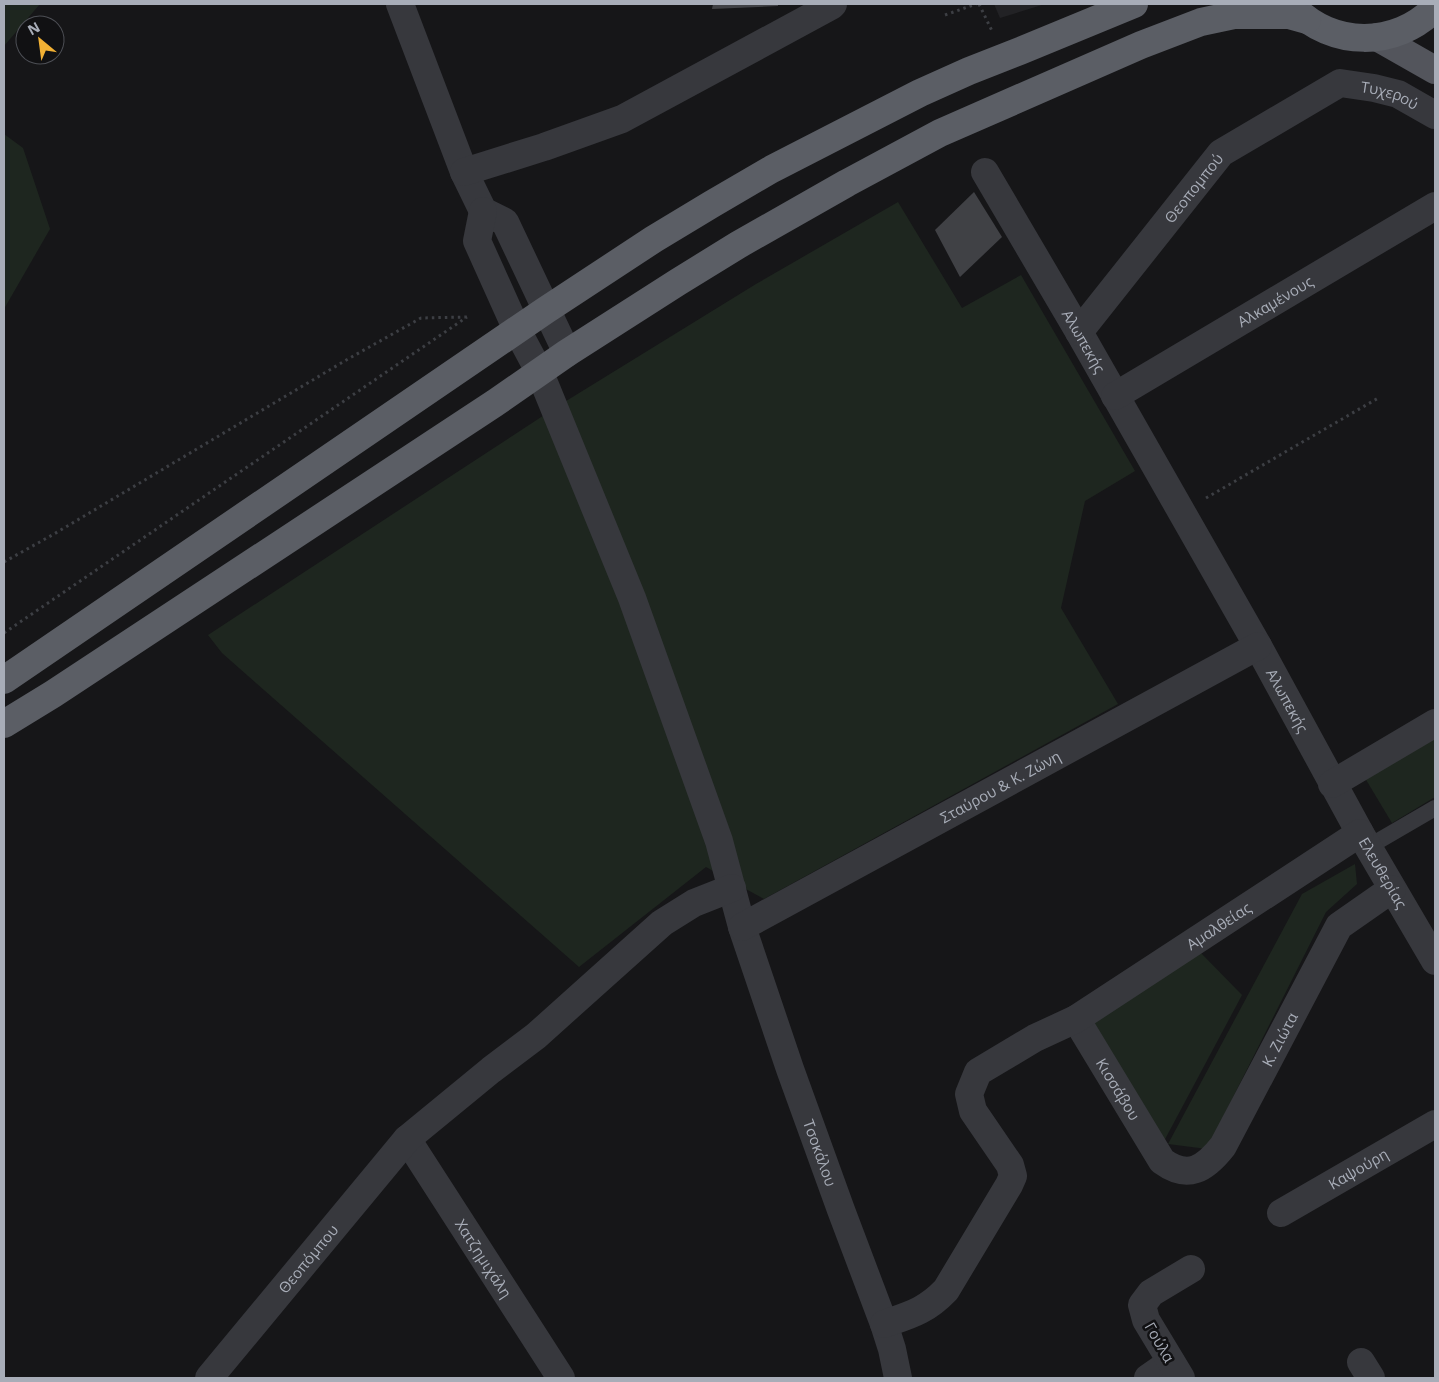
<svg xmlns="http://www.w3.org/2000/svg" width="1439" height="1382" font-family="'Open Sans',sans-serif">
<rect width="100%" height="100%" fill="#161618"/>
<!-- built -->
<polygon fill="#222225" points="994,4 1045,4 1000,18"/>
<!-- green -->
<g fill="#1e261f">
<polygon points="4,4 40,4 4,46"/>
<polygon points="4,134 23,148 50,229 4,309"/>
<polygon points="898,202 962,308 1021,275 1135,471 1085,501 1061,608 1118,704 764,899 706,867 579,967 222,653 208,635 558,406 756,284"/>
<polygon points="1435,736 1435,797 1392,823 1365,778"/>
<polygon points="1355,864 1357,884 1326,912 1207,1149 1168,1144 1302,894"/>
<polygon points="1196,948 1242,995 1163,1143 1090,1016"/>
</g>
<!-- building -->
<g fill="#404145">
<polygon points="713,4 778,4 778,6 712,9"/>
<polygon points="974,192 1002,237 960,277 935,230"/>
</g>
<g fill="none" stroke-linecap="round" stroke-linejoin="round">
<!-- path -->
<g stroke="#3d3f44" stroke-width="3" stroke-dasharray="2.5 4" stroke-linecap="butt">
<polyline points="979,4 992,31"/>
<polyline points="945,15 976,4"/>
<polyline points="1206,498 1380,397"/>
<polyline points="4,562 54,534 348,359 421,318 467,317"/>
<polyline points="4,633 467,317"/>
</g>
<!-- service -->
<polyline stroke="#37383d" stroke-width="16" points="1368,847 1435,808"/>
<!-- minor -->
<g stroke="#37383d" stroke-width="28">
<polyline points="400,4 464,172 483,211 505,222 567,353"/>
<polyline points="464,172 544,147 622,119 831,6 833,4"/>
<path id="s1" d="M985 172 1079 332 1258 646 1360 833 1435 961"/>
<path id="s2" d="M483 211 477 241 517 330 540 373 632 598 719 841 742 927 790 1069 841 1210 884 1324 892 1349 898 1378"/>
<path id="s3" d="M1079 332 1221 153 1340 83 1374 88 1398 94 1435 115"/>
<path id="s4" d="M1115 396 1435 206"/>
<polyline points="1332,784 1435,723"/>
<path id="s5" d="M742 927 1258 646"/>
<path id="s6" d="M1076 1019 1162 1161C1188 1180 1205 1169 1223 1146L1339 926 1392 889"/>
<path id="s7" d="M407 1139 561 1378"/>
<path id="s8" d="M1281 1213 1435 1124"/>
<path id="s9" d="M884 1324C910 1315 926 1311 946 1290L1009 1185 1013 1176 1010 1165 973 1111 969 1094 978 1072 1035 1038 1076 1019 1360 833"/>
<polyline points="1361,1362 1371,1378"/>
<path id="s10" d="M209 1378 407 1139 491 1070 536 1036 662 923 694 903 732 888"/>
<polyline points="1148,1378 1171,1362"/>
<polyline points="1181,1378 1146,1320 1142,1305 1151,1293 1191,1269"/>
</g>
<!-- primary -->
<polyline stroke="#53555c" stroke-width="28" points="1377,37 1435,70"/>
<!-- trunk -->
<g stroke="#5b5e65" stroke-width="28">
<path d="M1293 7C1332 48 1396 48 1435 8"/>
<polyline points="4,680 546,310 654,239 712,204 772,169 920,93 969,71 1020,51 1134,4"/>
<polyline points="4,724 53,694 495,403 567,353 678,282 738,245 847,183 940,133 1141,45 1201,22 1234,15 1289,15 1307,20"/>
</g>
</g>
<g text-anchor="middle" dominant-baseline="central" stroke-width="5" stroke-linejoin="round" paint-order="stroke">
<!-- street labels -->
<g font-size="15" fill="#a8adb8" stroke="#111113">
<text stroke="none"><textPath href="#s3" startOffset="418">Τυχερού</textPath></text>
<text stroke="none"><textPath href="#s3" startOffset="184">Θεοπομπού</textPath></text>
<text stroke="none"><textPath href="#s4" startOffset="186">Αλκαμένους</textPath></text>
<text stroke="none"><textPath href="#s1" startOffset="196">Αλωπεκής</textPath></text>
<text stroke="none"><textPath href="#s1" startOffset="609">Αλωπεκής</textPath></text>
<text stroke="none"><textPath href="#s5" startOffset="294">Σταύρου &amp; Κ. Ζώνη</textPath></text>
<text stroke="none"><textPath href="#s1" startOffset="806">Ελευθερίας</textPath></text>
<text stroke="none"><textPath href="#s9" startOffset="604">Αμαλθείας</textPath></text>
<text stroke="none"><textPath href="#s6" startOffset="359">Κ. Ζιώτα</textPath></text>
<text stroke="none"><textPath href="#s6" startOffset="82">Κισσάβου</textPath></text>
<text stroke="none"><textPath href="#s2" startOffset="1006">Τσοκάλου</textPath></text>
<text stroke="none"><textPath href="#s8" startOffset="89">Καψούρη</textPath></text>
<text stroke="none"><textPath href="#s10" startOffset="155">Θεοπόμπου</textPath></text>
<text stroke="none"><textPath href="#s7" startOffset="142">Χατζημιχάλη</textPath></text>
<text transform="translate(1160 1342) rotate(60)">Γούλα</text>
</g>
</g>
<!-- border -->
<rect width="1439" height="1382" fill="none" stroke="#a8adb8" stroke-width="10"/>
<!-- north arrow -->
<g transform="translate(40 40) rotate(331)"><circle r="24" fill="#111113" stroke="#4d4f55"/>
<path d="M0-4L9 19L0 12L-9 19Z" fill="#f2b134"/>
<text y="-8" font-size="14" font-weight="bold" text-anchor="middle" fill="#a8adb8">N</text>
</g>
</svg>
